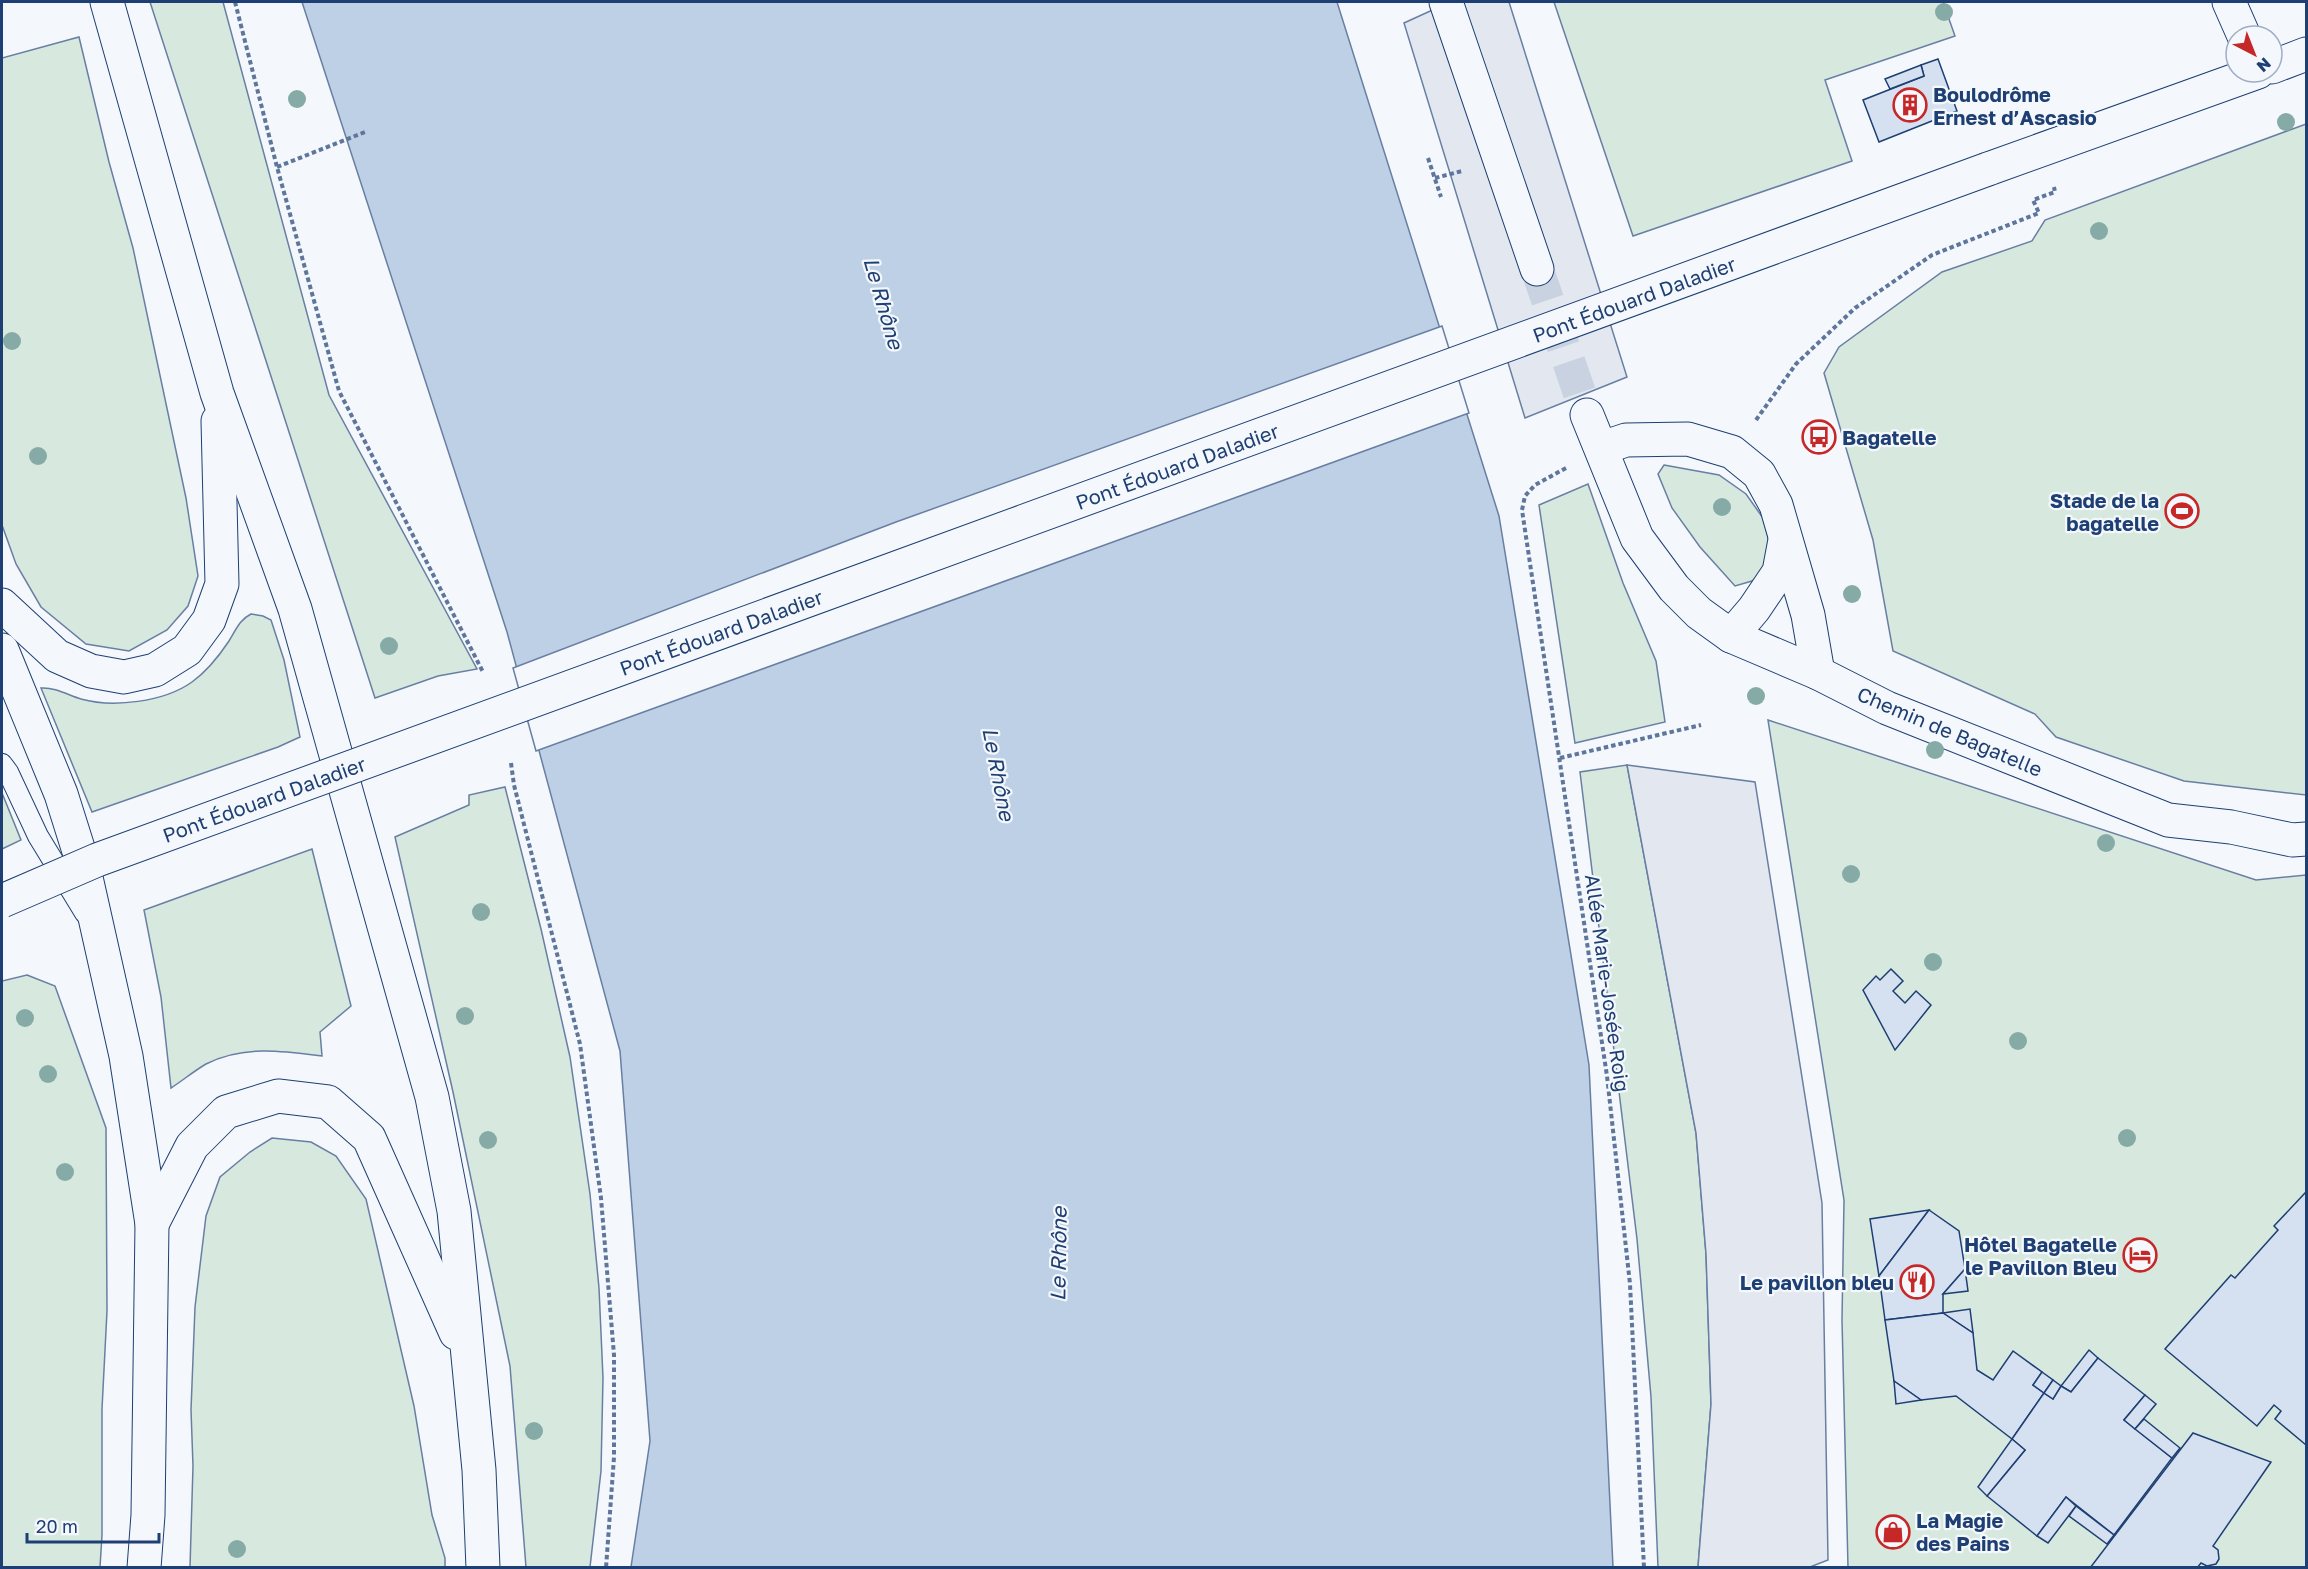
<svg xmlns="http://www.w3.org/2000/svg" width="2308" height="1569" font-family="'Golos Text',sans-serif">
<rect width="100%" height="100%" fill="#f4f7fb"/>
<!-- green -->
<g fill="#d7e8df" stroke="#687fa3" stroke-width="1.5">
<polygon points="150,2 223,2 329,395 477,669 438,676 375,698"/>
<polygon points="1554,2 1943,2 1955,36 1825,80 1852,161 1633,236"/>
<polygon points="79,37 109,162 133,248 186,498 198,576 188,606 167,630 129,651 86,644 41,607 16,564 2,525 2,58"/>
<polygon points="2306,124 2306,795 2184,781 2056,737 2035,714 1893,651 1873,540 1824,373 1839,347 1942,272 2032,241 2045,220"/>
<polygon points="1664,465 1719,475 1746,494 1763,518 1771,548 1769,567 1752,581 1735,586 1700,547 1672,508 1658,474"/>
<polygon points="1588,484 1623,583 1656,661 1665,722 1575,743 1539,505"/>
<path d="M251 614 263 616 271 620 284 660 300 737 278 747 92 812 41 688C55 687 68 695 81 699 113 708 164 702 192 682 206 672 219 656 229 641 236 630 239 620 251 614Z"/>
<polygon points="1768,720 2256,880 2306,875 2306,1567 1848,1567 1842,1320 1844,1200"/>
<polygon points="1627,765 1696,1133 1706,1254 1711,1404 1698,1567 1658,1567 1651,1397 1637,1239 1580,772"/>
<polygon points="505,787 541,929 570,1057 590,1194 599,1288 603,1378 601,1471 590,1567 526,1567 510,1366 453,1092 395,837 469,805 469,795"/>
<polygon points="2,793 21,840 2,849"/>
<path d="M312 849 351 1006 320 1032 322 1056C283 1051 243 1045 206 1064 194 1071 182 1081 171 1088L161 997 144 910Z"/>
<polygon points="27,975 55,986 106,1128 107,1311 102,1409 102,1535 100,1567 2,1567 2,981"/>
<polygon points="272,1138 311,1142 336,1156 366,1199 414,1406 432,1515 445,1558 445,1567 190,1567 193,1466 191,1410 195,1307 206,1216 220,1177 250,1152"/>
</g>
<!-- parking -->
<g fill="#e3e8f0" stroke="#687fa3" stroke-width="1.5">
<polygon points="1450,2 1509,2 1627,377 1525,418 1404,23"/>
<polygon points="1627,765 1755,782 1822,1203 1828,1560 1810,1567 1698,1567 1711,1404 1706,1254 1696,1133"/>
</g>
<!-- water -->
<polygon fill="#bed0e5" stroke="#687fa3" stroke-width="1.5" points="302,2 1337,2 1499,516 1589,1065 1613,1567 631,1567 650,1441 620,1051 507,632"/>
<!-- pier -->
<polygon fill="#f4f7fb" stroke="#687fa3" stroke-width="1.5" points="1442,326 1469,413 536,751 513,668 896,522"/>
<!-- building -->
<g fill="#d5e0f0" stroke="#1d3f73" stroke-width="1.5">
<polygon points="1938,59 1957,111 1879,142 1863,100 1924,76 1921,65"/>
<polygon points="1921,65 1924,76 1890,89 1885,79"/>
<polygon points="1891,969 1903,981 1893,991 1905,1003 1916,991 1931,1005 1895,1050 1863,990 1876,976 1880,980"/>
<polygon points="2306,1192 2306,1445 2275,1419 2281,1411 2274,1405 2257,1426 2165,1349 2231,1275 2235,1278 2278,1230 2274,1226"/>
<polygon points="1929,1210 1879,1276 1870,1219"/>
<polygon points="1929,1210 1959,1231 1965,1269 1943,1294 1943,1313 1885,1320 1879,1276"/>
<polygon points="1965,1269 1968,1291 1943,1294"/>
<polygon points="1970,1309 1973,1333 1943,1313"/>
<polygon points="1943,1313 1973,1333 1977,1370 1993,1380 2013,1351 2042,1372 2033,1385 2044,1393 2012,1439 1956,1396 1921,1400 1894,1381 1885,1320"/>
<polygon points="2089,1350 2098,1358 2071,1392 2061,1386"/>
<polygon points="2098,1358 2145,1395 2124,1420 2172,1458 2114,1535 2066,1497 2037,1536 1987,1496 2025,1450 2012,1439 2044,1393 2053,1399 2061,1386 2071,1392"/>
<polygon points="2042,1372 2053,1380 2044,1393 2033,1385"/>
<polygon points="2053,1380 2061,1386 2053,1399 2044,1393"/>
<polygon points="1894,1381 1921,1400 1896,1404"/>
<polygon points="2145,1395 2156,1404 2135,1429 2124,1420"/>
<polygon points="2144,1419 2180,1448 2172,1458 2135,1429"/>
<polygon points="2193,1433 2271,1462 2213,1546 2218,1550 2219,1559 2216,1564 2207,1566 2201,1563 2197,1568 2090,1568"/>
<polygon points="2012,1439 2025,1450 1987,1496 1978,1487"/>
<polygon points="2066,1497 2076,1506 2048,1543 2037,1536"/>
<polygon points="2076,1506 2114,1535 2107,1544 2069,1516"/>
</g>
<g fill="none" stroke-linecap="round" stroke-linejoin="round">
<!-- street-tunnel -->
<polyline stroke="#c9d2e0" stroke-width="33" stroke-dasharray="33 16" stroke-linecap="butt" points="1537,269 1587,415"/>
<defs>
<polyline id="lane" points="2,764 8,772 38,836 85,913"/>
<g id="street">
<polyline points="1446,2 1537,269"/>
<polyline points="2229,2 2244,36"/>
<polyline points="1587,415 1637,538 1674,588 1699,613 1731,636 1818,673 1887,708 2168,820 2231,827 2292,840 2306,839"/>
<polyline points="1602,448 1626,440 1688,439 1732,452 1759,474 1776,505 1808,615 1818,673"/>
<polyline points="1731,636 1754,609 1779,572 1785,540"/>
</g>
<g id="secondary">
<polyline points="2272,67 2306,54"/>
<polyline points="1988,169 2258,72"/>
</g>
<g id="primary">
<polyline points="107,2 217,393 295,609 432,1097 454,1211 479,1470 483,1568"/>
<polyline points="2,605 57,656 91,671 124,677 155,670 187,650 209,620 222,584 218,421"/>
<polyline points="2,650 61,794 83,864 126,1056 152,1224 148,1515 144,1568"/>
<polyline points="152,1224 192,1146 226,1112 278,1096 328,1102 369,1138 456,1333"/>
</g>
</defs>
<!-- lane casing -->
<use href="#lane" stroke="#1d3f73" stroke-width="22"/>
<!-- street casing -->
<use href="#street" stroke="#1d3f73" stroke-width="35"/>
<!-- secondary casing -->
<use href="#secondary" stroke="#1d3f73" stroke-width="35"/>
<!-- primary casing -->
<use href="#primary" stroke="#1d3f73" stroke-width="35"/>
<!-- path -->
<g stroke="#5e769c" stroke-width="4" stroke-dasharray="4.5 3" stroke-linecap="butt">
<polyline points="235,2 277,167 339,391 483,672"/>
<polyline points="1428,158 1441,197"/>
<polyline points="277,167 365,132"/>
<polyline points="1435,178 1462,171"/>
<polyline points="1756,420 1796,364 1855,308 1932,255 2039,213 2033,200 2055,192 2054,187"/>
<polyline points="1566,468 1535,485 1525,496 1522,510 1607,1076 1630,1284 1644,1568"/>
<polyline points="1560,758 1701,725"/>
<polyline points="511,763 514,785 580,1044 601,1198 614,1355 614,1457 606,1568"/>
</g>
<!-- lane -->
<use href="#lane" stroke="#f4f7fb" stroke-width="20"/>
<!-- street -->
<use href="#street" stroke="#f4f7fb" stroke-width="33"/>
<!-- secondary -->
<use href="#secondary" stroke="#f4f7fb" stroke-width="33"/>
<!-- primary -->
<use href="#primary" stroke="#f4f7fb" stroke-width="33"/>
<defs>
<polyline id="secondary-bridge" points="2,901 97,860 1988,169"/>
</defs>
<!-- secondary-bridge casing -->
<use href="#secondary-bridge" stroke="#1d3f73" stroke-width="35" stroke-linecap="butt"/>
<!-- secondary-bridge -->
<use href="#secondary-bridge" stroke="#f4f7fb" stroke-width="33"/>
</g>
<!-- trees -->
<g fill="#86aba6">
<circle cx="1944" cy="12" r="9"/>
<circle cx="297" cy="99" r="9"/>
<circle cx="2286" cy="122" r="9"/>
<circle cx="2099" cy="231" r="9"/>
<circle cx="12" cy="341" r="9"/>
<circle cx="38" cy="456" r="9"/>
<circle cx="1722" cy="507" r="9"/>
<circle cx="1852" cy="594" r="9"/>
<circle cx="389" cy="646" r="9"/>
<circle cx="1756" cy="696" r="9"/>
<circle cx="1935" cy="750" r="9"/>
<circle cx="2106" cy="843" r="9"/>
<circle cx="1851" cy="874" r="9"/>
<circle cx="481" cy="912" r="9"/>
<circle cx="1933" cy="962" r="9"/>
<circle cx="465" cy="1016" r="9"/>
<circle cx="25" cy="1018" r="9"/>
<circle cx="2018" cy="1041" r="9"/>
<circle cx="48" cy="1074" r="9"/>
<circle cx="2127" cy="1138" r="9"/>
<circle cx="488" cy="1140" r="9"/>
<circle cx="65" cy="1172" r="9"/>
<circle cx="534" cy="1431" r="9"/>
<circle cx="237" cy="1549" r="9"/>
</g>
<!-- icons -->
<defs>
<symbol id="building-ring" viewBox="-11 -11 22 22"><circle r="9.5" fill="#f4f7fb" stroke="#c62828" stroke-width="1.5"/><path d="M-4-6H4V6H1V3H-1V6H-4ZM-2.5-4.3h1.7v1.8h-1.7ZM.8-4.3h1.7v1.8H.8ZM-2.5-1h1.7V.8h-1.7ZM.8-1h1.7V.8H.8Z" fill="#c62828"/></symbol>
<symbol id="bus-ring" viewBox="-11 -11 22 22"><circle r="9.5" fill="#f4f7fb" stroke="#c62828" stroke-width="1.5"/><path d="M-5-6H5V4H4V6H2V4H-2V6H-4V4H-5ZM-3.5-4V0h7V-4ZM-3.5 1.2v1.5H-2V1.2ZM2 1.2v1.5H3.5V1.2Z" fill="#c62828"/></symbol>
<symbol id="stadium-ring" viewBox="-11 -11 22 22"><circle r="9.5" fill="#f4f7fb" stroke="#c62828" stroke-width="1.5"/><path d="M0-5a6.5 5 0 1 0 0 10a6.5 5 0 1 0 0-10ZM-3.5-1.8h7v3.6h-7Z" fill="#c62828"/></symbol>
<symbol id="hotel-ring" viewBox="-11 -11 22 22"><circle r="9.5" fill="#f4f7fb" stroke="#c62828" stroke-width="1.5"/><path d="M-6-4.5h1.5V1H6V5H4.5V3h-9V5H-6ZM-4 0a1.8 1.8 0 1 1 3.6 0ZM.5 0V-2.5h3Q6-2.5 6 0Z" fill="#c62828"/></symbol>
<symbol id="restaurant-ring" viewBox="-11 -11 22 22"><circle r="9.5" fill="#f4f7fb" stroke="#c62828" stroke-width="1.5"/><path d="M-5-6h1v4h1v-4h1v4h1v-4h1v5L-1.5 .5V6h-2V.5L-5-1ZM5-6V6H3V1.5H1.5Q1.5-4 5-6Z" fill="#c62828"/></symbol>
<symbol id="shop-ring" viewBox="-11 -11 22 22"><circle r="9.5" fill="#f4f7fb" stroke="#c62828" stroke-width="1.5"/><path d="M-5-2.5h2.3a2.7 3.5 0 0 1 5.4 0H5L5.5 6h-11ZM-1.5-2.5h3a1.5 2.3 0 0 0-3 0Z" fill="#c62828"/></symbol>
</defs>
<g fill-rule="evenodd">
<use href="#building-ring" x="1891" y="86" width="38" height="38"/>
<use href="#bus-ring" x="1800" y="418" width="38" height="38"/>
<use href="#stadium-ring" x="2163" y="492" width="38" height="38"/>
<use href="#hotel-ring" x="2121" y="1236" width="38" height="38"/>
<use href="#restaurant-ring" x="1898" y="1263" width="38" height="38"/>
<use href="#shop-ring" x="1874" y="1513" width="38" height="38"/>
</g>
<g text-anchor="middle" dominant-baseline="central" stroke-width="4.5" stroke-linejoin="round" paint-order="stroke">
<!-- poi labels -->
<g font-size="20" font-weight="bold" fill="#1d3f73" stroke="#f4f7fb" text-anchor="start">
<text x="1933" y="94">Boulodrôme<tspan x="1933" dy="23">Ernest d’Ascasio</tspan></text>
<text x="1842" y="437">Bagatelle</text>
<text x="2159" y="500" text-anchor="end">Stade de la<tspan x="2159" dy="23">bagatelle</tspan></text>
<text x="2117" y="1244" text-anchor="end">Hôtel Bagatelle<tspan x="2117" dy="23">le Pavillon Bleu</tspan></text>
<text x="1894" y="1282" text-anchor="end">Le pavillon bleu</text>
<text x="1916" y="1520">La Magie<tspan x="1916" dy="23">des Pains</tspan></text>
</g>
<!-- street labels -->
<g font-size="20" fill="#1d3f73" stroke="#f4f7fb">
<text transform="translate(1634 299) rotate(-20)">Pont Édouard Daladier</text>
<text transform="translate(1177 466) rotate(-20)">Pont Édouard Daladier</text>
<text transform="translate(721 632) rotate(-20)">Pont Édouard Daladier</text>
<text transform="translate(1950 731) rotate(23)">Chemin de Bagatelle</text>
<text transform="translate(264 799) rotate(-20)">Pont Édouard Daladier</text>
<text transform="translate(1608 983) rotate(82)">Allée Marie-Josée Roig</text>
</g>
<!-- water labels -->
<g font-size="21" font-style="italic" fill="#1d3f73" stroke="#f4f7fb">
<text transform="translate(884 303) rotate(74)">Le Rhône</text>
<text transform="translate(999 774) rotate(79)">Le Rhône</text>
<text transform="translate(1058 1254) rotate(-89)">Le Rhône</text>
</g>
</g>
<!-- border -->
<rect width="2308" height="1569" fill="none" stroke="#1d3f73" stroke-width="6"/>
<!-- north arrow -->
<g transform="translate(2254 54) rotate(138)"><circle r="28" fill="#f4f7fb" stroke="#9eadc5" stroke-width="1.5"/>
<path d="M0-4.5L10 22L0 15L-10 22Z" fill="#c62828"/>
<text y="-9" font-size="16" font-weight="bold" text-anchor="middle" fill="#1d3f73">N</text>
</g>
<!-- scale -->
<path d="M27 1533v9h132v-9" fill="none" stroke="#1d3f73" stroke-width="3"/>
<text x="36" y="1533" font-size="18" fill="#1d3f73" stroke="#f4f7fb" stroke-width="4.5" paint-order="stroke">20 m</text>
</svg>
